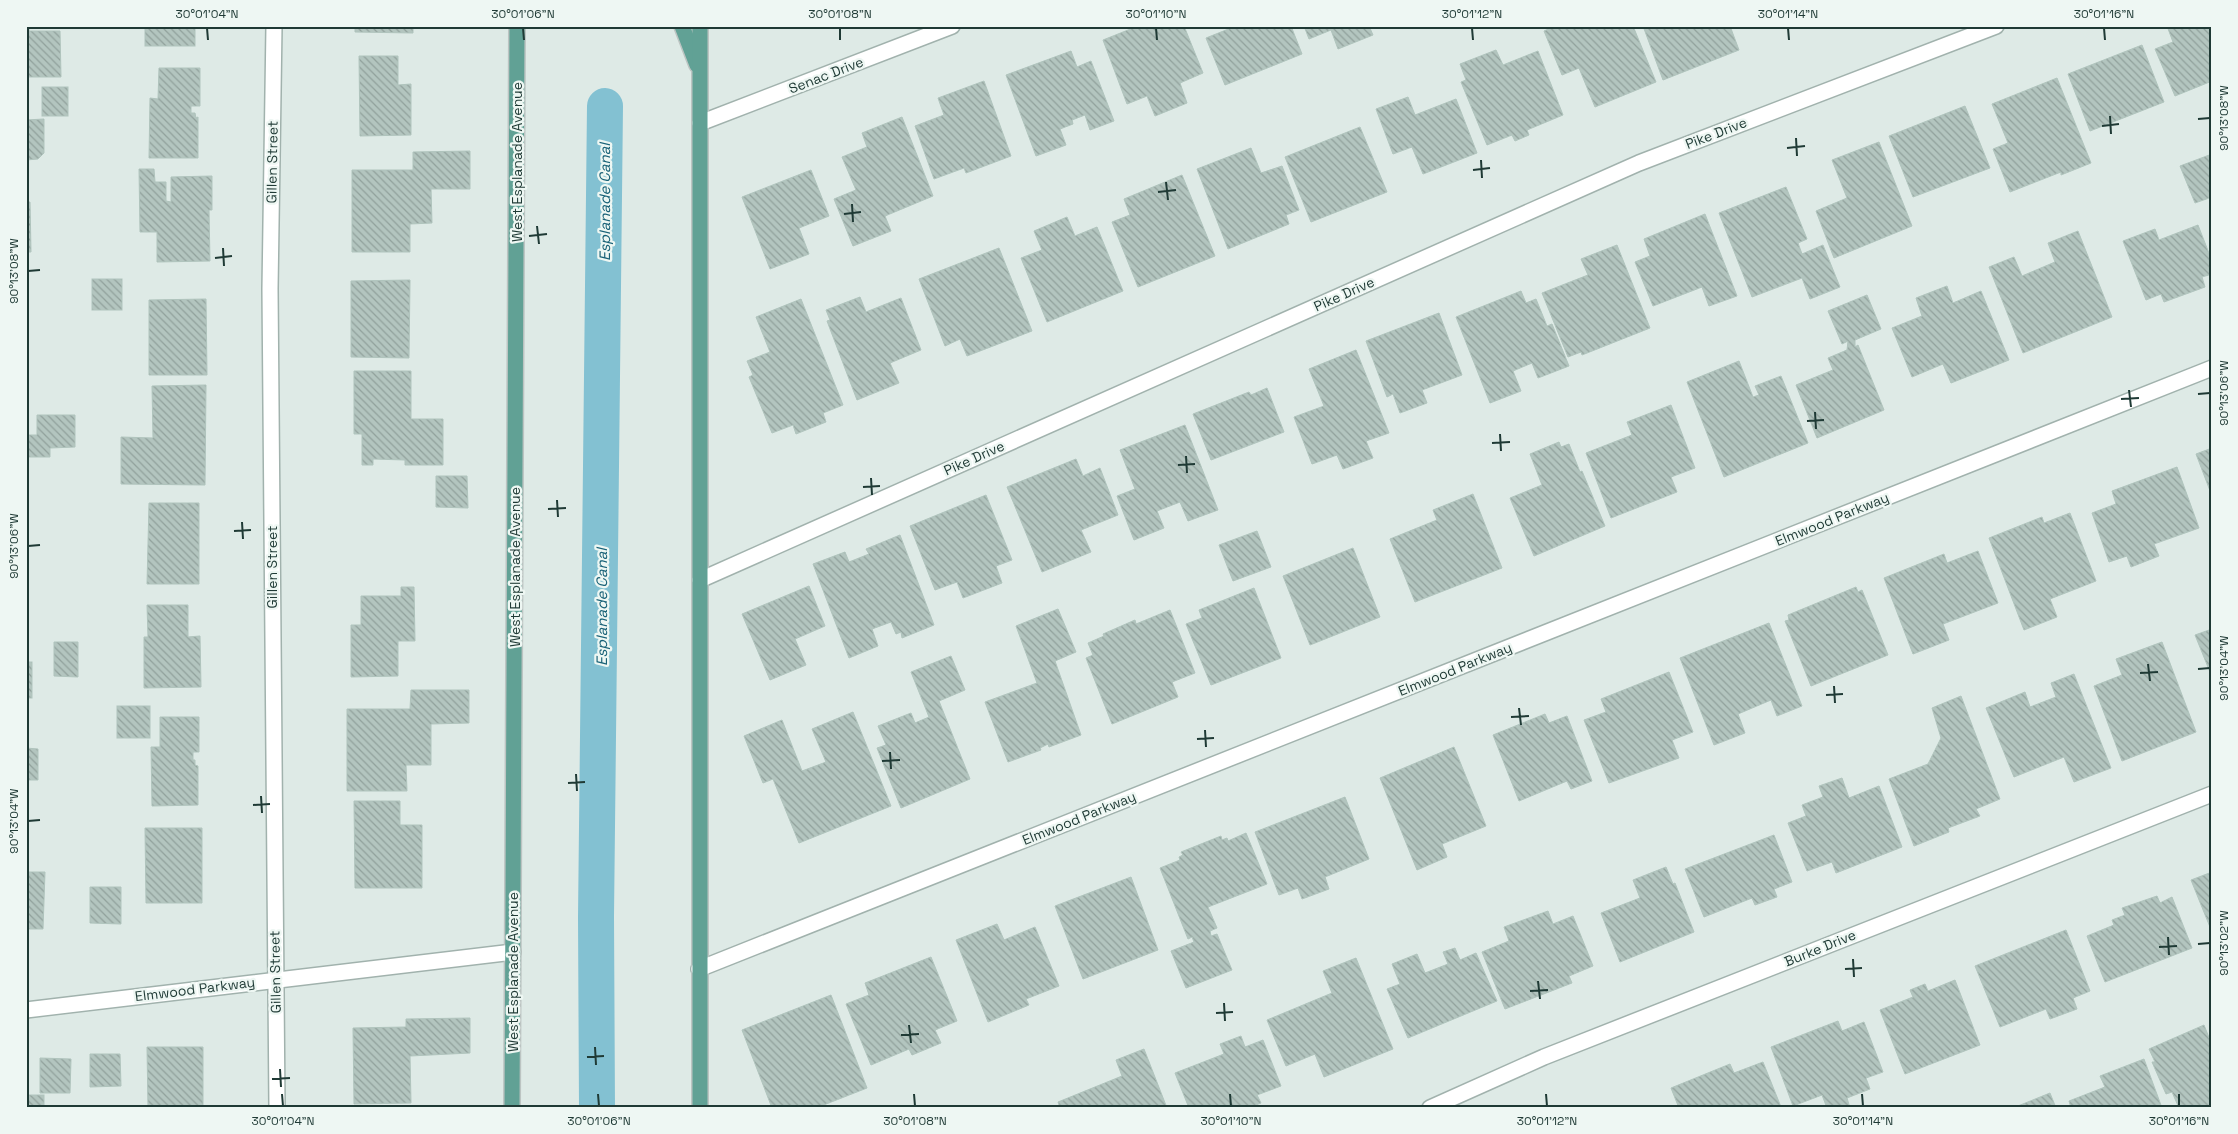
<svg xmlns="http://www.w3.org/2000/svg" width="2238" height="1134" font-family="'Space Grotesk',sans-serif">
<defs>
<pattern id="building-back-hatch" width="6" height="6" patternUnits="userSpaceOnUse" patternTransform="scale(1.25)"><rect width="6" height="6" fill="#b3c5bf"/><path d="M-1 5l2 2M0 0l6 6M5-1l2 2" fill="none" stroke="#91a19c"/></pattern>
</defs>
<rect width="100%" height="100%" fill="#deeae6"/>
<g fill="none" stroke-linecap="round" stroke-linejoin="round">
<!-- canal -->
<polyline stroke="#83c1d2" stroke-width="36" points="597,1108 596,917 605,106"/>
</g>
<!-- building -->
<g fill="url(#building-back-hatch)" stroke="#b0c4bd">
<polygon points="26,26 29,26 29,31 60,31 61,77 26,77"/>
<rect x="145" y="26" width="50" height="20"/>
<polygon points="355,26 413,26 413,33 355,32"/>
<polygon points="1138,26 1184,26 1203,73 1180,83 1187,103 1155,116 1147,96 1127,104 1103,40"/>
<polygon points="1291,26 1302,54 1225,85 1206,38 1236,26"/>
<polygon points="1304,26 1369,26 1373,35 1338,49 1331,30 1309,39"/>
<polygon points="1555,26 1633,26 1656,82 1595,107 1579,68 1562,75 1544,31"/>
<polygon points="1643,26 1730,26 1739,50 1663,80"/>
<polygon points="2167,26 2212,26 2212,81 2175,96 2155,49 2173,42"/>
<polygon points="2142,45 2164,102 2090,131 2068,74"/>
<polygon points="1496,50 1503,65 1538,51 1563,115 1527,130 1529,135 1515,141 1512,135 1487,145 1461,82 1466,80 1460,64"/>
<polygon points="1071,51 1077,67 1091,61 1114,121 1090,130 1085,115 1072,120 1073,124 1060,129 1066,145 1036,156 1006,75"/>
<polygon points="359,56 398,56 398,85 411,84 411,135 360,136"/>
<polygon points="159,68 200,68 200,106 191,106 191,113 195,113 196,118 198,117 198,158 149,158 150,98 158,99"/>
<polygon points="2057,78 2091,163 2061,175 2061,172 2010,192 1993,149 2008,143 1992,104"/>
<polygon points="984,81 1011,156 966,173 964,168 934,179 915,126 944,115 938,98"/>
<rect x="42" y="87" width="26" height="29"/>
<polygon points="1408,97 1415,115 1456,99 1477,153 1423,174 1412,147 1393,154 1376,109"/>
<polygon points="1965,106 1990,168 1913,197 1889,136"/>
<polygon points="902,117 933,196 885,216 891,231 853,246 834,199 856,190 842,157 867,147 862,133"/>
<polygon points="44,119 44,153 38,159 26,160 26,120"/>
<polygon points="1360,127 1387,192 1311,222 1285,157"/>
<polygon points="1879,142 1912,226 1834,258 1816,211 1847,198 1832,160"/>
<polygon points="1251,148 1261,173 1282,166 1299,210 1286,215 1289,224 1228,249 1197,169"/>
<polygon points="470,151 470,189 431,189 432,223 410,224 410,252 352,252 352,170 413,170 413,152"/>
<polygon points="2212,154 2212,197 2195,203 2180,166"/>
<polygon points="139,169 154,169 155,182 166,182 166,201 171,202 171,177 212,176 212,210 209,210 210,261 157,262 157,232 140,232"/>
<polygon points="811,170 829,216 799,228 809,254 770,269 742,197"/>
<polygon points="1182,175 1215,256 1138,287 1112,222 1130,215 1124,199"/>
<polygon points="1786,187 1807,239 1798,243 1802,254 1823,245 1840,287 1810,299 1802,278 1752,297 1719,213"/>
<polygon points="26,202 30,202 31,252 26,252"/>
<polygon points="1705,214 1737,296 1709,306 1702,287 1653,306 1635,262 1650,256 1644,239"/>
<polygon points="1067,217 1075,236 1097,227 1123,291 1047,322 1021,258 1042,250 1034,231"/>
<polygon points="2198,225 2212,261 2212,274 2202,277 2205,287 2164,302 2161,294 2146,300 2123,241 2155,229 2159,240"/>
<polygon points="2078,231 2112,317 2023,353 1989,267 2014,257 2022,276 2055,262 2048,243"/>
<polygon points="1617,245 1650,328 1582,355 1581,352 1568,357 1542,293 1588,275 1581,259"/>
<polygon points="999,248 1032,331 967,356 960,339 945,346 919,279"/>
<rect x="92" y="279" width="30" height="31"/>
<polygon points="410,280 409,358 351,357 351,281"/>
<polygon points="1947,286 1953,303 1981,291 2009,360 1951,383 1943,364 1912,377 1892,328 1922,316 1916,298"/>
<polygon points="1521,291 1526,303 1536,299 1547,326 1552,324 1569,366 1538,378 1532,363 1513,371 1521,391 1490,403 1456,317"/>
<polygon points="1867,295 1881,329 1855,340 1855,347 1858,345 1884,410 1817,438 1796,385 1833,370 1828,358 1847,350 1848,341 1842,344 1828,311"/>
<polygon points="860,297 866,312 901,298 921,350 890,363 899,383 857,400 827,321 830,320 826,310"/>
<polygon points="206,299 207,375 149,375 149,300"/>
<polygon points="801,299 843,405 823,413 826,422 796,434 793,425 772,433 749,377 753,375 747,361 770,352 756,317"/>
<polygon points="1439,313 1462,375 1422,390 1427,403 1400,413 1393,394 1387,397 1366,341"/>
<polygon points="1356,350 1389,433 1366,441 1373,458 1343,469 1337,455 1312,464 1294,417 1324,406 1309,369"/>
<polygon points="1739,361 1753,397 1759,395 1755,386 1781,376 1808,443 1724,477 1687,382"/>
<polygon points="354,371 411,371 411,419 443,419 443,465 405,465 405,460 373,459 373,465 362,465 362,434 354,434"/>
<polygon points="206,385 205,485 121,484 121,437 153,438 152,386"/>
<polygon points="1267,388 1284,432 1211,460 1193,414 1249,392 1251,395"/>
<polygon points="1671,405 1695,468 1671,477 1677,492 1611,518 1586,453 1632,435 1627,422"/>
<polygon points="37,415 75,415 75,447 50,448 50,457 26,457 26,435 37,435"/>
<polygon points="1185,425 1218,510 1188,521 1180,502 1157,511 1164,528 1134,540 1117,496 1135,489 1120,450"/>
<polygon points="1559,442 1561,447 1569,444 1580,472 1582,471 1605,526 1534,556 1510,498 1542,485 1530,454"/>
<polygon points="2212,448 2212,496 2196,454"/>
<polygon points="1076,459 1083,476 1100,468 1118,515 1081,530 1091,552 1042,572 1007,487"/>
<polygon points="2177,467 2199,528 2154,544 2159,556 2131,567 2127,556 2109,562 2092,513 2116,504 2112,491"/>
<polygon points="436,476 467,476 468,508 436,507"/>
<polygon points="1473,494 1502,568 1415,602 1390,539 1437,520 1433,510"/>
<polygon points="986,495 1012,560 996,566 1002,583 963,598 957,582 935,590 910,526"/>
<polygon points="149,503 199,503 199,584 147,584"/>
<polygon points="2070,513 2096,581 2050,599 2057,617 2024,630 1989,538 2042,517 2044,523"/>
<polygon points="1257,531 1271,567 1233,581 1219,545"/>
<polygon points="900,535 934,625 902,638 901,632 896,634 891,622 872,629 878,646 849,658 813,564 845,552 849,562 869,554 866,549"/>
<polygon points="1353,548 1380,617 1310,645 1283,576"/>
<polygon points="1978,551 1998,603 1943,624 1949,640 1913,654 1884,578 1944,554 1947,563"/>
<polygon points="809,586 825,626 795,639 806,665 770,680 742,614"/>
<polygon points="401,587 414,587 415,641 398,641 398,676 351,677 351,625 361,625 361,596 401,596"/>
<polygon points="1856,587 1858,592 1862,590 1888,655 1811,686 1785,621 1789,620 1788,615"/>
<polygon points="1254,588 1281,658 1211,685 1186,624 1202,618 1199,610"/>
<polygon points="147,605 188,605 188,637 200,636 201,687 144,688 144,637 148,637"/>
<polygon points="1058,609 1076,652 1055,661 1081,735 1049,747 1048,744 1040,748 1041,750 1008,762 985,702 1037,683 1016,626"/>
<polygon points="1170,610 1195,673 1172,682 1178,697 1112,724 1086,658 1093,655 1088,643 1104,636 1103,634 1135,620 1136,624"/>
<polygon points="1769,623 1802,706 1777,716 1771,700 1738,714 1745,733 1714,745 1680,658"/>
<polygon points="2212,629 2212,677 2195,635"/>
<polygon points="54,642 78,642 78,677 54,676"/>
<polygon points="2162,642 2196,732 2122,761 2094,686 2122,675 2116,659"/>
<polygon points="951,656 965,690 939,701 970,779 901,808 877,748 886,745 878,726 911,713 915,723 929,717 911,672"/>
<rect x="26" y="662" width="6" height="36"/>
<polygon points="1669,672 1693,732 1672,740 1679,758 1609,783 1584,720 1606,712 1601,699"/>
<polygon points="2074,674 2111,768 2074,782 2064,757 2014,777 1986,708 2025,692 2030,707 2056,697 2051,683"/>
<polygon points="411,690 469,690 469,723 431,724 431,765 406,765 407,791 347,791 347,709 410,709"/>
<polygon points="1961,696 2000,799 1976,809 1980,816 1948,828 1949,832 1914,846 1889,779 1928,764 1941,738 1932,708"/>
<rect x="117" y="706" width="33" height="32"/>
<polygon points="853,712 891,806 799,843 773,779 763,783 744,736 782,720 802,771 826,762 812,729"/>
<polygon points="1545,714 1549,723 1567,716 1592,781 1571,789 1567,781 1519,801 1493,735"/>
<polygon points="160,717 199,717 199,752 193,752 193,760 195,760 195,765 198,766 198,805 152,806 151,747 160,747"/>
<polygon points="1454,747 1486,826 1442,844 1447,857 1417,870 1380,778"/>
<polygon points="26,748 38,749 38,780 26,780"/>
<polygon points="1842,778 1849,798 1879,786 1902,847 1836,873 1832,862 1807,871 1788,823 1806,816 1802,805 1823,797 1819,786"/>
<polygon points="1345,797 1369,859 1325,877 1329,889 1302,899 1298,888 1279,895 1255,832"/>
<polygon points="354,801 400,801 400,825 422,825 422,888 355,888"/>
<polygon points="145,828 202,828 202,903 146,903"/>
<polygon points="1246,833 1267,884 1208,907 1217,928 1210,931 1211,936 1217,934 1232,970 1186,988 1171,951 1194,942 1192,937 1188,939 1160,868 1180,860 1179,857 1183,855 1181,852 1221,836 1222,840 1227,838 1228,841"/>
<polygon points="1774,835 1792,882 1774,889 1777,897 1755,905 1752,898 1704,917 1685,869"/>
<polygon points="1666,867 1673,884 1675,883 1694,932 1620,962 1601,913 1640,898 1633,880"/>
<polygon points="26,872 45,872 43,929 26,929"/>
<polygon points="2212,872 2212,932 2191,880"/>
<polygon points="1131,877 1158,950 1083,979 1055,906"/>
<polygon points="90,887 121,887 121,924 90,923"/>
<polygon points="2157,896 2160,903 2172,897 2192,948 2105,982 2087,936 2114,925 2112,920 2125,915 2122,908"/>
<polygon points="1548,911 1553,924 1573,916 1593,966 1569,976 1572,983 1505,1009 1482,952 1509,941 1504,927"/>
<polygon points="997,924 1004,940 1035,927 1059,986 1026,999 1029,1005 988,1022 956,940"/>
<polygon points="2066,930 2090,991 2073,998 2077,1009 2050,1019 2046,1009 2000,1027 1975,966"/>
<polygon points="1455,948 1460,960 1476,953 1497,1001 1408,1038 1387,989 1400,984 1392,964 1417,954 1425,973 1448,964 1443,952"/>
<polygon points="931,957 957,1021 935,1030 941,1043 912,1055 909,1049 871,1065 846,1004 869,995 865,983"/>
<polygon points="1356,958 1393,1049 1324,1077 1315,1054 1286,1066 1267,1020 1332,993 1323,971"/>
<polygon points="1955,980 1980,1045 1905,1074 1880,1010 1913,997 1910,990 1925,984 1928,991"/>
<polygon points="831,995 867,1088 816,1108 772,1108 742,1030"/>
<polygon points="470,1018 470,1053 410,1056 411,1103 354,1104 353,1028 406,1027 406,1019"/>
<polygon points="1838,1021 1842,1031 1864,1022 1883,1072 1866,1078 1870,1089 1847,1098 1850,1108 1827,1108 1822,1095 1793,1106 1771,1047"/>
<polygon points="2204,1025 2210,1040 2212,1039 2212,1108 2179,1108 2172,1092 2166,1094 2152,1062 2155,1062 2149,1049"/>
<polygon points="1241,1036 1245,1047 1263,1040 1281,1086 1257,1095 1261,1103 1248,1108 1189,1108 1175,1073 1224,1054 1220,1044"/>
<polygon points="147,1047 203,1047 203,1108 148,1108"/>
<polygon points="1144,1049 1167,1108 1060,1108 1058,1102 1122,1076 1116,1060"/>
<polygon points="90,1054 120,1054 121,1086 90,1087"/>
<polygon points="40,1058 71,1059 70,1093 40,1093"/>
<polygon points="2144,1059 2162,1108 2071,1108 2069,1101 2105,1087 2100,1076"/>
<polygon points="1763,1062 1781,1107 1679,1108 1671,1088 1730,1064 1734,1073"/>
<polygon points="2050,1093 2056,1108 2013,1108"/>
<rect x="26" y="1095" width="18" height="13"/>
</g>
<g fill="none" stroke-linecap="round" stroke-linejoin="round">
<defs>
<g id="minor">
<polyline points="274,26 270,289 277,1108"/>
<polyline points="700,123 952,26"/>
<polyline points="700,580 1639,163 1996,26"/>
<polyline points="699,969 2212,368"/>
<polyline points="26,1010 513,952"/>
<polyline points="1430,1108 1544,1057 2212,794"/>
</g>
<g id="major">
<polyline points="682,26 697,65"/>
<polyline points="512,1108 517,26"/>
<polyline points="700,1108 700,26"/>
</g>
</defs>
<!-- minor casing -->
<use href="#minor" stroke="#a1b2ad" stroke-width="18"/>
<!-- major casing -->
<use href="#major" stroke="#bcc4c2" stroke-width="18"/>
<!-- minor -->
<use href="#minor" stroke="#fff" stroke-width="15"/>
<!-- major -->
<use href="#major" stroke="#61a195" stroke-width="15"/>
</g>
<!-- ticks -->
<path fill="none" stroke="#1f3a35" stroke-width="2" d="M207 28 208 40M523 28 524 40M840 28V40M1156 28 1157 40M1472 28 1473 40M1788 28 1789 40M2104 28 2105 40M2110 116 2111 134M2198 119 2210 118M2102 126 2119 124M1796 138 1797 156M1787 148 1805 146M1481 160 1482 178M1473 170 1490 168M1166 182 1168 200M1158 192 1176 190M852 204 853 222M844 214 861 212M537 226 539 244M529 236 547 234M223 248 224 266M215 258 232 256M28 271 40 270M2129 390 2131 407M2198 394 2210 393M2121 399 2139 398M1815 412 1816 429M1807 421 1824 420M1500 434 1501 451M1492 443 1510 442M1186 456 1187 473M1178 465 1195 464M871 478 872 495M863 487 880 486M557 500 558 517M548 509 566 508M242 522 243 539M234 531 251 530M28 546 40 545M2148 664 2150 681M2198 669 2210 668M2140 673 2158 672M1834 686 1835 703M1826 695 1843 694M1519 708 1521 725M1511 717 1529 716M1205 730 1206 747M1197 739 1214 738M890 752 891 769M882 761 900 760M576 774 577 791M568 783 585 782M261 796 262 813M253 805 270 804M28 821 40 820M2168 937 2169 955M2198 944 2210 943M2159 947 2177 946M1853 959 1854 977M1845 969 1862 968M1538 981 1540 999M1530 991 1548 990M1224 1003 1225 1021M1216 1013 1233 1012M909 1025 911 1043M901 1035 919 1034M595 1047 596 1065M587 1057 604 1056M280 1069 281 1087M272 1079 290 1078M282 1094 283 1106M598 1094 599 1106M914 1094 915 1106M1230 1094 1231 1106M1546 1094 1547 1106M1862 1094 1863 1106M2179 1094V1106"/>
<g text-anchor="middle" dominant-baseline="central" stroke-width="4.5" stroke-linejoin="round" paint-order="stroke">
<!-- street labels -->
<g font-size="14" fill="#1f3a35" stroke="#eef7f3">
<text transform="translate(826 75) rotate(-21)">Senac Drive</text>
<text transform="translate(1716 133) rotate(-21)">Pike Drive</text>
<text transform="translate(272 162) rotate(-89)">Gillen Street</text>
<text transform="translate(517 162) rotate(-90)">West Esplanade Avenue</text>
<text transform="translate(1344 294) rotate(-24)">Pike Drive</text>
<text transform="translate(974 458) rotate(-24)">Pike Drive</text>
<text transform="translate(1832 519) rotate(-22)">Elmwood Parkway</text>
<text transform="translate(272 567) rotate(-90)">Gillen Street</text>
<text transform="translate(515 567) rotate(-90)">West Esplanade Avenue</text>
<text transform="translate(1455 669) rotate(-22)">Elmwood Parkway</text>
<text transform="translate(1079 818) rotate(-22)">Elmwood Parkway</text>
<text transform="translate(1820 948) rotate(-22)">Burke Drive</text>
<text transform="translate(275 972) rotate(-91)">Gillen Street</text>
<text transform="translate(513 972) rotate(-90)">West Esplanade Avenue</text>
<text transform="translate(195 989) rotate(-7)">Elmwood Parkway</text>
</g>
<!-- water labels -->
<g font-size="15" font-style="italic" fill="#186177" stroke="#eef7f3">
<text transform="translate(604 202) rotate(-90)">Esplanade Canal</text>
<text transform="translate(601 607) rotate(-90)">Esplanade Canal</text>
</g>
</g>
<!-- border -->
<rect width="2238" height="1134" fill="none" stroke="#eef7f3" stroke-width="55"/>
<rect x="28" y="28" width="2182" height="1078" fill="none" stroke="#1f3a35" stroke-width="2"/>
<g font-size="12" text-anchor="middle" fill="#1f3a35">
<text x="207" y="18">30°01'04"N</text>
<text x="523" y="18">30°01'06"N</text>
<text x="840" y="18">30°01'08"N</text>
<text x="1156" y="18">30°01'10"N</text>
<text x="1472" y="18">30°01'12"N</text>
<text x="1788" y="18">30°01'14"N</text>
<text x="2104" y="18">30°01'16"N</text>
<text transform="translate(2224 118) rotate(-90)" y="4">90°13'08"W</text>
<text transform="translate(14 271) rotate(-90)" y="4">90°13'08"W</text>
<text transform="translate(2224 393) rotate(-90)" y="4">90°13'06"W</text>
<text transform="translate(14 546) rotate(-90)" y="4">90°13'06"W</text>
<text transform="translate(2224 668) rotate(-90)" y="4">90°13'04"W</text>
<text transform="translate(14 821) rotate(-90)" y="4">90°13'04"W</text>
<text transform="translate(2224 943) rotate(-90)" y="4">90°13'02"W</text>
<text x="283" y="1125">30°01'04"N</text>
<text x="599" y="1125">30°01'06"N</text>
<text x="915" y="1125">30°01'08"N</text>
<text x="1231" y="1125">30°01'10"N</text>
<text x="1547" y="1125">30°01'12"N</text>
<text x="1863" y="1125">30°01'14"N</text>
<text x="2179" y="1125">30°01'16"N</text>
</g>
</svg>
